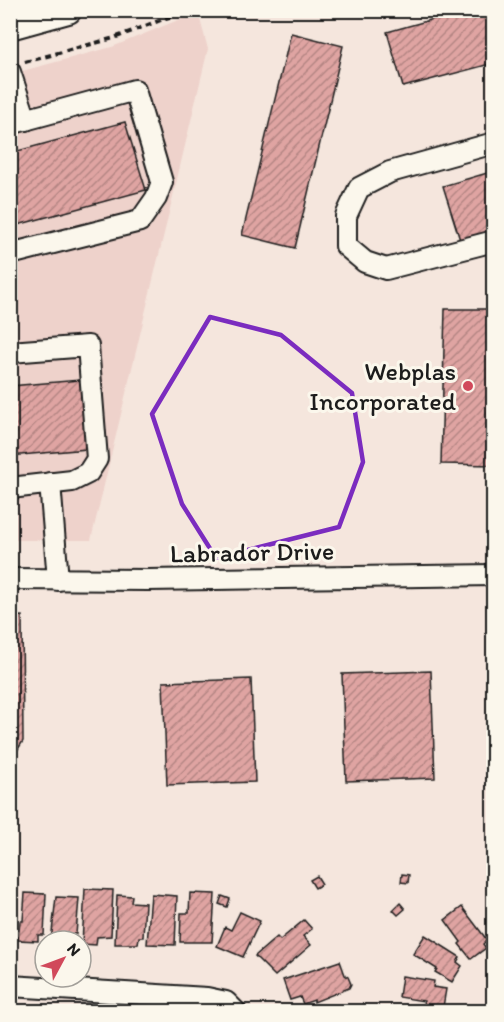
<svg xmlns="http://www.w3.org/2000/svg" width="504" height="1022" font-family="Itim,sans-serif">
<defs>
<pattern id="building-hatch" width="6" height="6" patternUnits="userSpaceOnUse" patternTransform="scale(1.5)"><rect width="6" height="6" fill="#dfa4a2"/><path d="M-1 1l2-2M0 6l6-6M5 7l2-2" fill="none" stroke="#b48583"/></pattern>
</defs>
<rect width="100%" height="100%" fill="#f5e6dd"/>
<filter id="ink" filterUnits="userSpaceOnUse"><feTurbulence type="fractalNoise" baseFrequency=".0167" numOctaves="2"/><feDisplacementMap in="SourceGraphic" scale="12" xChannelSelector="R" yChannelSelector="G"/><feConvolveMatrix kernelMatrix="1 2 1 2 8 2 1 2 1" color-interpolation-filters="sRGB"/></filter>
<g filter="url(#ink)">
<!-- built -->
<polygon fill="#eed2cb" points="198,12 208,49 91,540 11,540 11,74 112,47"/>
<!-- building -->
<g fill="url(#building-hatch)" stroke="#1c1c1c" stroke-width="1.5">
<polygon points="466,10 494,10 494,63 403,87 387,32"/>
<polygon points="291,33 343,46 295,248 242,235"/>
<polygon points="125,122 146,190 10,227 10,153"/>
<polygon points="494,171 494,230 460,240 443,186"/>
<polygon points="445,309 494,309 494,465 441,464"/>
<polygon points="80,380 87,449 10,456 10,386"/>
<polygon points="22,616 23,741 10,762 10,617"/>
<polygon points="431,671 435,778 346,781 342,674"/>
<polygon points="251,679 255,782 167,785 163,682"/>
<polygon points="402,874 409,875 408,883 401,882"/>
<polygon points="317,876 322,884 315,888 310,880"/>
<polygon points="10,885 16,885 14,931 10,931"/>
<polygon points="85,889 113,890 111,936 97,937 96,945 82,944"/>
<polygon points="25,893 46,894 44,935 38,935 38,941 18,940 20,921 23,921"/>
<polygon points="190,893 215,894 212,942 180,942 181,913 189,913"/>
<polygon points="151,894 177,896 175,945 147,944"/>
<polygon points="117,895 132,896 131,902 145,903 143,937 139,937 138,944 115,944"/>
<polygon points="222,896 230,899 227,907 219,904"/>
<polygon points="56,897 79,898 76,934 71,934 70,941 51,941"/>
<polygon points="400,903 405,909 398,915 393,910"/>
<polygon points="462,907 487,940 483,944 486,948 471,959 459,944 461,942 445,920"/>
<polygon points="240,912 260,921 243,957 217,946 225,927 231,930"/>
<polygon points="304,920 312,929 303,936 311,945 275,976 255,956 277,937 280,940"/>
<polygon points="425,935 460,957 457,962 462,966 452,982 435,972 437,969 413,954"/>
<polygon points="340,961 345,975 348,977 351,984 349,988 314,1002 314,1000 303,1004 300,997 290,1000 283,980"/>
<polygon points="402,976 434,981 433,987 446,989 443,1007 423,1004 424,1001 399,997"/>
</g>
<g fill="none" stroke-linecap="round" stroke-linejoin="round">
<defs>
<g id="minor">
<polyline points="10,72 26,120"/>
<polyline points="10,124 135,90 162,182 156,198 140,221 10,254"/>
<polyline points="494,143 390,172 359,188 346,216 346,246 365,262 386,269 494,241"/>
<polyline points="10,352 88,346 97,459 88,473 72,481 10,488"/>
<polyline points="50,483 58,580"/>
<polyline points="10,579 148,580 494,575"/>
<polyline points="10,986 207,998 226,1002 236,1012"/>
</g>
<polyline id="major" points="10,26 68,10"/>
</defs>
<!-- minor casing -->
<use href="#minor" stroke="#1c1c1c" stroke-width="24"/>
<!-- major casing -->
<use href="#major" stroke="#1c1c1c" stroke-width="30"/>
<!-- path -->
<polyline stroke="#1c1c1c" stroke-width="4" stroke-dasharray="6 4.5" stroke-linecap="butt" points="25,62 114,38 187,10"/>
<!-- minor -->
<use href="#minor" stroke="#fbf7ec" stroke-width="20"/>
<!-- major -->
<use href="#major" stroke="#fbf7ec" stroke-width="26"/>
</g>
</g>
<!-- marked area -->
<path fill="none" stroke="#7b2cbf" stroke-width="4.5" stroke-linejoin="round" d="M210 317 281 335 352 393 363 462 339 527 216 558 182 504 152 414Z"/>
<!-- markers -->
<circle fill="#d1495b" stroke="#fbf7ec" stroke-width="2" cx="468" cy="386" r="6"/>
<g text-anchor="middle" dominant-baseline="central" stroke-width="6" stroke-linejoin="round" paint-order="stroke">
<!-- poi labels -->
<g font-size="26" fill="#1c1c1c" stroke="#fbf7ec" text-anchor="end">
<text x="456" y="371">Webplas<tspan x="456" dy="30">Incorporated</tspan></text>
</g>
<!-- street labels -->
<g font-size="26" fill="#1c1c1c" stroke="#fbf7ec">
<text transform="translate(252 552) rotate(-1)">Labrador Drive</text>
</g>
</g>
<!-- margin -->
<rect width="504" height="1022" fill="none" stroke="#fbf7ec" stroke-width="36"/>
<rect x="18" y="18" width="468" height="986" fill="none" stroke="#1c1c1c" stroke-width="2" filter="url(#ink)"/>
<!-- north arrow -->
<g transform="translate(63 959) rotate(49)"><circle r="28" fill="#fbf7ec" stroke="#a29f99" stroke-width="1.5"/>
<path d="M0-4.5L10 22L0 15L-10 22Z" fill="#d1495b"/>
<text y="-9" font-size="16" font-weight="bold" text-anchor="middle" fill="#1c1c1c">N</text>
</g>
</svg>
